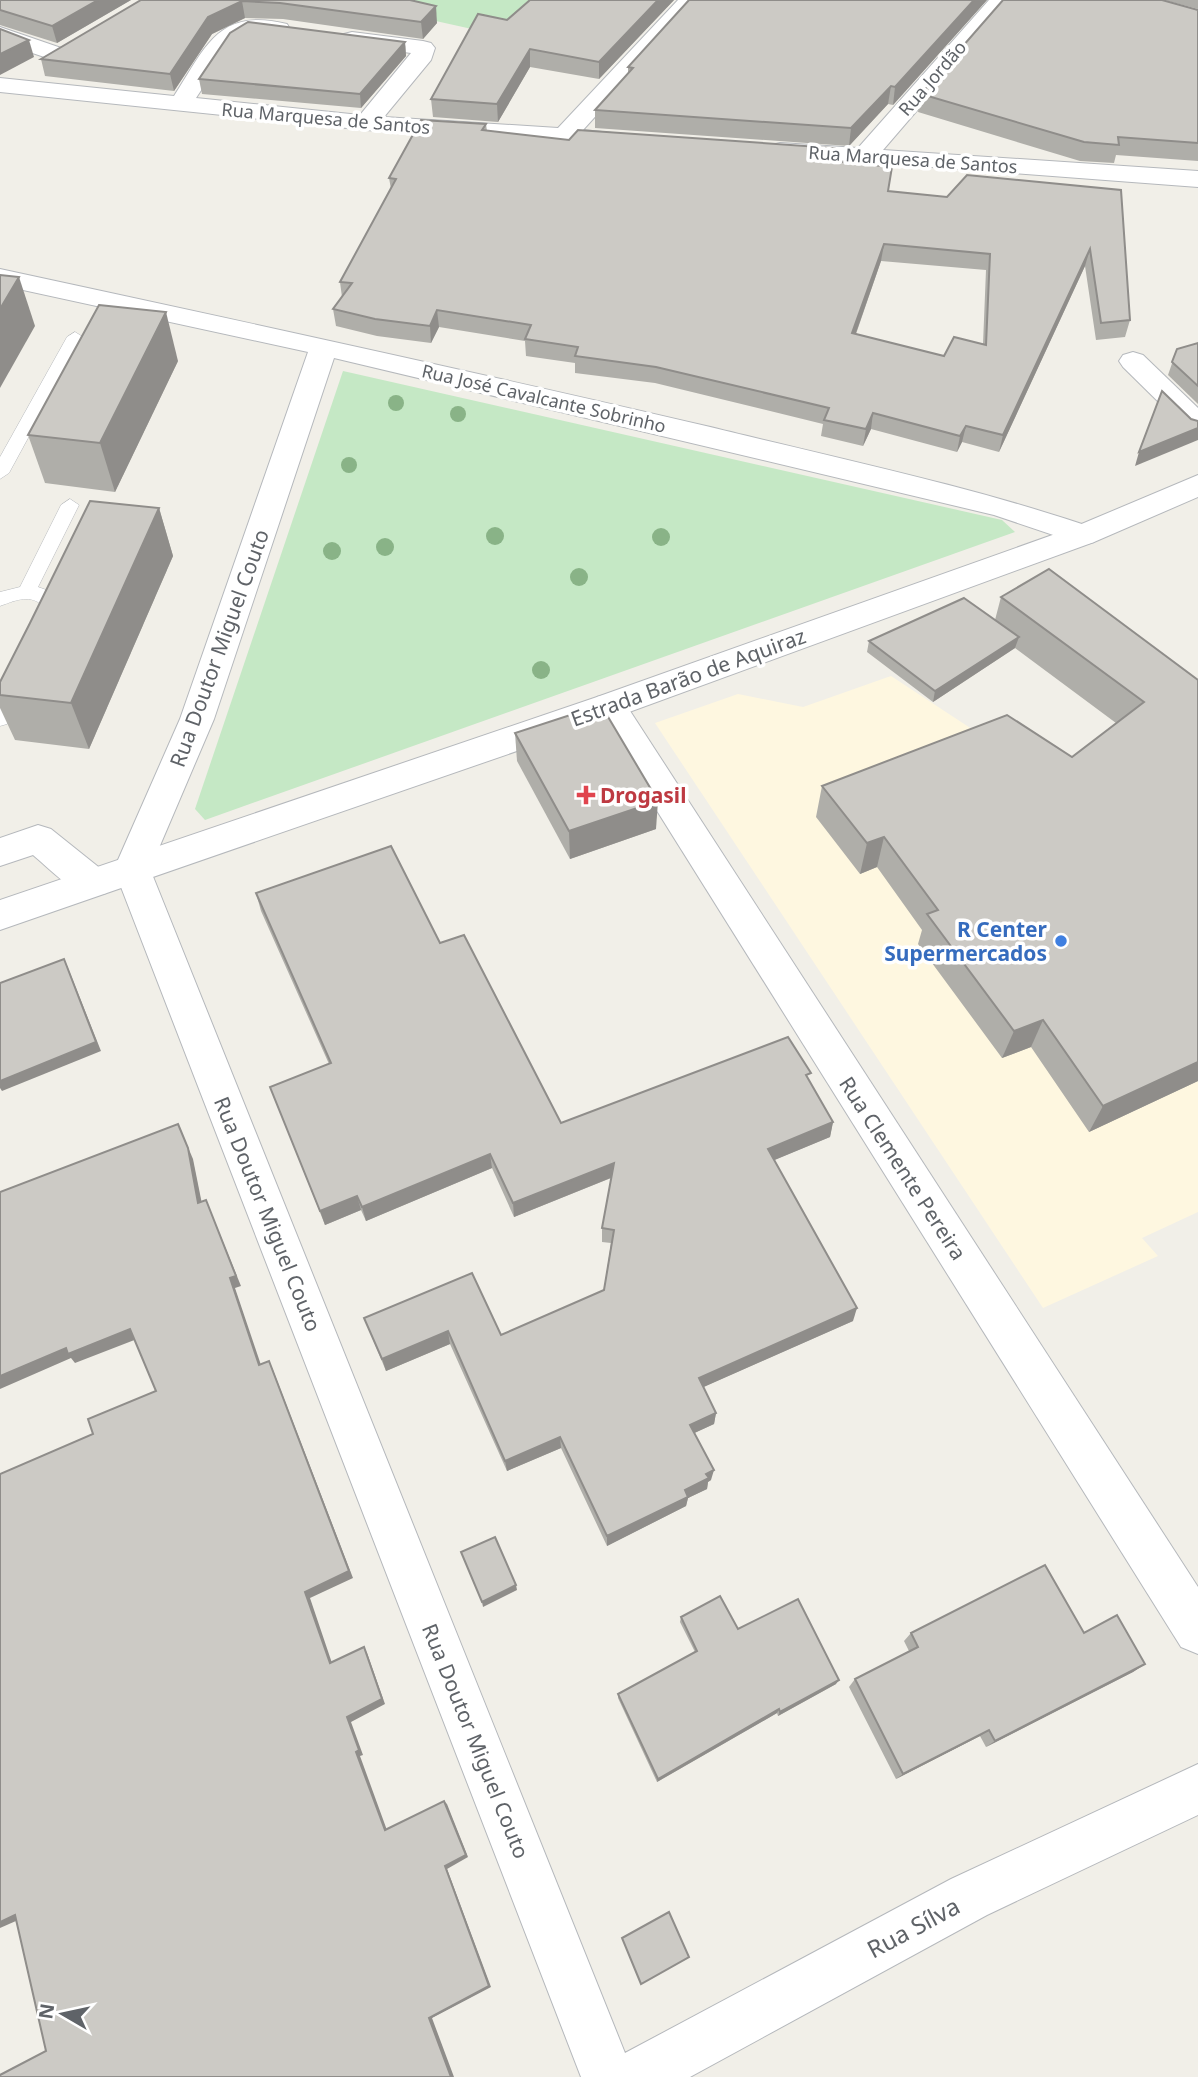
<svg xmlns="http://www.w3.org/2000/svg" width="1198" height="2077" font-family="'Noto Sans',sans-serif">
<rect width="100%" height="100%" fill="#f1efe8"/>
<!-- commercial -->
<polygon fill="#fef7e0" points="891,676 1198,877 1198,1212 1142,1238 1158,1256 1043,1308 655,723 738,694 803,707"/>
<!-- green -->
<g fill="#c5e8c5">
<polygon points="341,0 544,0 508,37"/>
<polygon points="343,371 1002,520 1015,532 205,820 195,809"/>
</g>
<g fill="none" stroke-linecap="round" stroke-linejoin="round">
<defs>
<g id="service">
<polygon points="75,332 83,337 9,473 0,479 0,457 67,337"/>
<path d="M70 499 79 505 38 587 52 592 60 602 54 629H40L38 624 41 604C28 594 14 601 0 606V592L20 587 61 505Z"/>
<polygon points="16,679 23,681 26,686 7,724 0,726 0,699 9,681"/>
</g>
<g id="minor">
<path d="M678 0H701L583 130 631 135 634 140 631 145 622 147 366 130 0 92V78L174 96C206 47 218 7 287 24L290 29 287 34H250L231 45 196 98 360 115 411 53 344 44 340 39 344 34 352 32 423 41 431 43 435 48 431 60 384 117 558 128Z"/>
<polygon points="989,0 1012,0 883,150 1198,171 1198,187 771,155 768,150 771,145 780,143 858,148"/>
<polygon points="0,27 67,50 71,55 67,60 59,62 0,42"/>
<path d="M0 269C236 320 471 371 706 426 836 458 967 485 1094 528L1098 535 1094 542 1083 545 994 515 334 358 214 719 150 869 625 2053 951 1879 1198 1764V1815L987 1915 690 2077H581L114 869 180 719 308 352 0 285Z"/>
<polygon points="1133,352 1143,355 1198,408 1198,433 1188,431 1123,367 1119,361 1123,355"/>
<polygon points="609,694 621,697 1198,1587 1198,1654 1181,1647 597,715 592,706 597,697"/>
<path d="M38 825 51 829 106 873 111 883 106 893C78 902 54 872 33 855L0 866V838Z"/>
</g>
<polygon id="tertiary" points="1198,475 1198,497 1094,542 621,715 0,930 0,900 597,697 1072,528"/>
</defs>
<!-- service casing -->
<use href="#service" stroke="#b5b8bc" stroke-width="1"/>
<!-- minor casing -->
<use href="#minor" stroke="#b5b8bc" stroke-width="2"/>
<!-- tertiary casing -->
<use href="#tertiary" stroke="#b5b8bc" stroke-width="2"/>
<!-- service -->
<use href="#service" fill="#fff" fill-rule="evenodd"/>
<!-- minor -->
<use href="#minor" fill="#fff" fill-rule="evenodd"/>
<!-- tertiary -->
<use href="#tertiary" fill="#fff" fill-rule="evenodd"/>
</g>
<!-- trees -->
<g fill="#89b387">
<circle cx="396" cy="403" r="8"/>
<circle cx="458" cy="414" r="8"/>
<circle cx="349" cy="465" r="8"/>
<circle cx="495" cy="536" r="9"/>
<circle cx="661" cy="537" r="9"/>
<circle cx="385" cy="547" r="9"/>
<circle cx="332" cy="551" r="9"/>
<circle cx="579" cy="577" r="9"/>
<circle cx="541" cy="670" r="9"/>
</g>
<!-- wall -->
<g fill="#afaea9" fill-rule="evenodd">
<polygon points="0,0 131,0 57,43 0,25"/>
<polygon points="141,0 410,0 437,23 423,39 283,19 245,18 212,34 174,91 45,76 41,59"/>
<polygon points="530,0 674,0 599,79 530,67 498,122 433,117 431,99 507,20"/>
<polygon points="987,0 893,105 888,104 849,146 595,128 595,110 628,73 628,67"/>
<polygon points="1164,0 1198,0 1198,9"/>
<polygon points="1198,10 1198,161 1116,155 1114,163 1080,161 918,112 921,94"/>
<polygon points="405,42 406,56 361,108 202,94 199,79"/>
<path d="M486 124 487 131 569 140 832 161 888 191 947 197 1121 190 1130 320 1125 337 1096 340 1085 266 999 452 962 442 957 452 871 429 863 446 821 436 823 424 655 383 575 373V363L526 356 525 341 439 327 431 343 377 336 336 326 333 309 342 297 340 282 391 189 389 178ZM881 261 986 270 983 344 944 356 856 334Z"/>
<polygon points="1198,343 1198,404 1168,375 1177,349"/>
<polygon points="178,361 115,492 45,483 28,435"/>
<polygon points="159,508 173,556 89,749 15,740 0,708 0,682"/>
<polygon points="1001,597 1198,680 1198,1081 1089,1132 1031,1047 1002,1058 918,944 922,930 877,867 860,874 816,817 822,786 1072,757 1116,723 1015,648 933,702 867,652 869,641 995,620"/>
<polygon points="515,733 656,829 570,859 517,761"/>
<polygon points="256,893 440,943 561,1123 809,1081 833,1122 830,1137 774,1160 853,1321 703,1387 716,1413 714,1424 694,1433 711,1480 708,1482 707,1489 688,1498 686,1506 607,1546 561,1448 507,1471 450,1344 386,1371 364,1318 501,1335 604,1290 611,1243 602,1242 602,1228 611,1178 514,1217 492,1168 366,1221 361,1210 325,1225 270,1087 329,1064 261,911"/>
<polygon points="681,1617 738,1629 836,1684 778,1716 777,1713 657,1782 618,1698 618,1694 695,1652 680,1622"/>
<polygon points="911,1633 1084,1633 1145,1664 1133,1672 986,1747 980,1736 896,1779 849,1687 855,1679 909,1651 904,1641"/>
</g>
<!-- shaded-wall -->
<g fill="#8f8d8a">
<polygon points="98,0 131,0 57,43 52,26"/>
<polygon points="658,0 674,0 599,79 599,62"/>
<polygon points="974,0 987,0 893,105 895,87"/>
<polygon points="242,1 245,18 212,34 174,91 170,74 208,17"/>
<polygon points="436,6 437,23 423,39 421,22"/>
<polygon points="29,40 34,57 0,75 0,54"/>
<polygon points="405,42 406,56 361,108 360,94"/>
<polygon points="530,49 530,67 498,122 497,104"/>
<polygon points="891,86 888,104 849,146 851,128"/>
<polygon points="834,148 832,165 823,160"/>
<polygon points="884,244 881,261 850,350 852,333"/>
<polygon points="1090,249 1085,266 999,452 1003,435"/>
<polygon points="19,277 35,326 0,388 0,309"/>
<polygon points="437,310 439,327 431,343 430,326"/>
<polygon points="166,312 178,361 115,492 100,443"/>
<polygon points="873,413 871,429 863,446 866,429"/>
<polygon points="966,426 962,442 957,452 960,436"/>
<polygon points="1198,428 1198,440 1135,466 1139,452"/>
<polygon points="159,508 173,556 89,749 71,703"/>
<polygon points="1019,637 1015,648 933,702 935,691"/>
<polygon points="658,801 656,829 570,859 569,831"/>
<polygon points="884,837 877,867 860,874 867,843"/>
<polygon points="64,959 68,968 101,1051 2,1091 0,1088 0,1081"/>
<polygon points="1043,1020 1031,1047 1002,1058 1014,1031"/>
<polygon points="1198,1062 1198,1081 1089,1132 1103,1106"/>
<polygon points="833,1122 830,1137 765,1164 768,1149"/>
<polygon points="178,1124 193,1159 204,1214 198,1203"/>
<polygon points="490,1154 492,1168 366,1221 362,1207"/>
<polygon points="614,1163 613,1177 514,1217 513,1203"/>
<polygon points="357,1196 361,1210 325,1225 320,1211"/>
<polygon points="206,1200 241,1286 235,1288 264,1374 259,1365 230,1278"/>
<polygon points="857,1308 853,1321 697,1390 699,1378"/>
<polygon points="130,1329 137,1339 75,1363 71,1358 0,1389 0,1376 66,1348"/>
<polygon points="448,1331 450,1344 386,1371 382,1359"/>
<polygon points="269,1361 273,1370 353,1578 310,1598 334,1669 330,1663 305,1592"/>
<polygon points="716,1413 714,1424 688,1436 690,1425"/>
<polygon points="560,1437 561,1448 507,1471 505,1461"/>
<polygon points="714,1470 711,1480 708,1482 707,1489 688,1498 686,1506 607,1546 607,1536"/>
<polygon points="516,1585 517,1590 483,1607 482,1602"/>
<polygon points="364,1647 367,1653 385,1704 351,1722 363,1755 360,1756 388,1833 385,1830 356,1752 347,1717"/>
<polygon points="1145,1664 1133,1672 986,1747 995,1741"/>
<polygon points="839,1680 836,1684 778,1716 780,1712"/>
<polygon points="779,1709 777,1713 657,1782 658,1779"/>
<polygon points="989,1730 980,1736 896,1779 903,1774"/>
<polygon points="444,1801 447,1804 468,1857 447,1869 491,1987 432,2018 454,2077 451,2077 429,2018 445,1866"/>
<polygon points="15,1915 25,1917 0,1928 0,1922"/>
</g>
<!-- building -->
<g fill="#cccac5" stroke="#8f8d8a" stroke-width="2" fill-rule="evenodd">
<polygon points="0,0 98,0 52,26 0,10"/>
<polygon points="141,0 410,0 436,6 421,22 280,3 242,1 208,17 170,74 41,59"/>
<polygon points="530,0 658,0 599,62 530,49 497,104 431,99 478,14 507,20"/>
<polygon points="689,0 974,0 895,87 891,86 851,128 595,110 633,68 628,67"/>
<polygon points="1003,0 1162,0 1198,10 1198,143 1118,137 1119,145 1084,142 921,94"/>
<polygon points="248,22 405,42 360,94 199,79 230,33"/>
<polygon points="0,29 29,40 0,54"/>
<path d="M421 120 486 124 482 130 569 140 578 130 834 148 823 160 892 167 888 191 947 197 967 175 1121 190 1130 320 1101 323 1090 249 1003 435 966 426 960 436 873 413 866 429 824 420 829 408 656 367 575 356 578 347 525 339 531 325 437 310 430 326 375 319 333 309 352 283 340 282 396 179 389 178ZM884 244 990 254 986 345 954 337 944 356 852 333Z"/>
<polygon points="0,275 19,277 0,309"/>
<polygon points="99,305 166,312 100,443 28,435"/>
<polygon points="1198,343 1198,386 1172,362 1177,349"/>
<polygon points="1162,391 1191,419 1198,421 1198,428 1139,452"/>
<polygon points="90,501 159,508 71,703 0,695 0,682 30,623"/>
<polygon points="1049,569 1198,680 1198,1062 1103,1106 1043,1020 1014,1031 927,914 938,910 884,837 867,843 822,786 1007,715 1072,757 1144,702 1001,597"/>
<polygon points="964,598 1019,637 935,691 869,641"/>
<polygon points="601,705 658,801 569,831 515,733"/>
<polygon points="391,846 440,943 464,935 561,1123 788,1037 811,1073 806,1075 833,1122 768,1149 857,1308 699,1378 716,1413 690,1425 714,1470 706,1474 709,1478 685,1490 688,1497 607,1536 560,1437 505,1461 448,1331 382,1359 364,1318 472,1273 501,1335 604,1290 614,1230 602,1228 614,1163 513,1203 490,1154 362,1207 357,1196 320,1211 270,1087 331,1063 256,893"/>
<polygon points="64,959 96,1042 0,1081 0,983"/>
<polygon points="178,1124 188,1148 198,1203 206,1200 236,1276 230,1278 259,1365 269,1361 349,1571 305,1592 330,1663 364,1647 382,1699 347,1717 359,1750 356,1752 385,1830 444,1801 466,1855 445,1866 489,1986 429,2018 451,2077 0,2077 0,2075 46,2051 15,1915 0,1922 0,1474 93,1434 88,1419 156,1391 130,1329 68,1354 66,1348 0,1376 0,1192"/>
<polygon points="495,1537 516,1585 482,1602 461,1552"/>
<polygon points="1045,1565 1084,1633 1117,1615 1145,1664 995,1741 989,1730 903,1774 855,1679 918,1647 911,1633"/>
<polygon points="720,1596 738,1629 798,1599 839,1680 780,1712 779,1709 658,1779 618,1694 697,1651 681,1617"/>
<polygon points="669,1912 689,1957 641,1984 622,1938"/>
</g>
<!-- markers -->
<path fill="#e0444e" stroke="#fff" stroke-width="2.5" d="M582.5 784.5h7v7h7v7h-7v7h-7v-7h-7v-7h7z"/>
<circle fill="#3f7fe0" stroke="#fff" stroke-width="2.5" cx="1061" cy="941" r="7"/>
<g text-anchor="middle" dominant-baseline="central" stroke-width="7" stroke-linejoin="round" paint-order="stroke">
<!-- far-street labels -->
<g font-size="18" fill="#5f6368" stroke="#fff">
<text transform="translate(932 78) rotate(-49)">Rua Jordão</text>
<text transform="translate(326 118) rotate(5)">Rua Marquesa de Santos</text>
<text transform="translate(913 159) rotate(4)">Rua Marquesa de Santos</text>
<text transform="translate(544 398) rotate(13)">Rua José Cavalcante Sobrinho</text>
</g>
<!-- street labels -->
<g font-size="21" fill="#5f6368" stroke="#fff">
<text transform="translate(219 648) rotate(-70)">Rua Doutor Miguel Couto</text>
<text transform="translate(688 677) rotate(-20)">Estrada Barão de Aquiraz</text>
<text transform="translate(903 1168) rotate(57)">Rua Clemente Pereira</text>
<text transform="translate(268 1214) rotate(68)">Rua Doutor Miguel Couto</text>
<text transform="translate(476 1741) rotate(68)">Rua Doutor Miguel Couto</text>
</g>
<!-- health labels -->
<g font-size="21" font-weight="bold" fill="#be3a42" stroke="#fff" text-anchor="start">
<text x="600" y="795">Drogasil</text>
</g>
<!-- shop labels -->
<g font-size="21" font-weight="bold" fill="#366cbe" stroke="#fff" text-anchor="end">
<text x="1047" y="929">R Center<tspan x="1047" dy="24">Supermercados</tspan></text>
</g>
<!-- near-street labels -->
<g font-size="24" fill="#5f6368" stroke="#fff">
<text transform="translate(913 1927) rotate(-28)">Rua Sílva</text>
</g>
</g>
<!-- north arrow -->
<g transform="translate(63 2014) rotate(279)" stroke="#ffffff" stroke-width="5" paint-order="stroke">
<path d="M0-5L12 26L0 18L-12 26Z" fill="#5f6368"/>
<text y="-10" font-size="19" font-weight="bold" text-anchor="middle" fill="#5f6368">N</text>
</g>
</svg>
